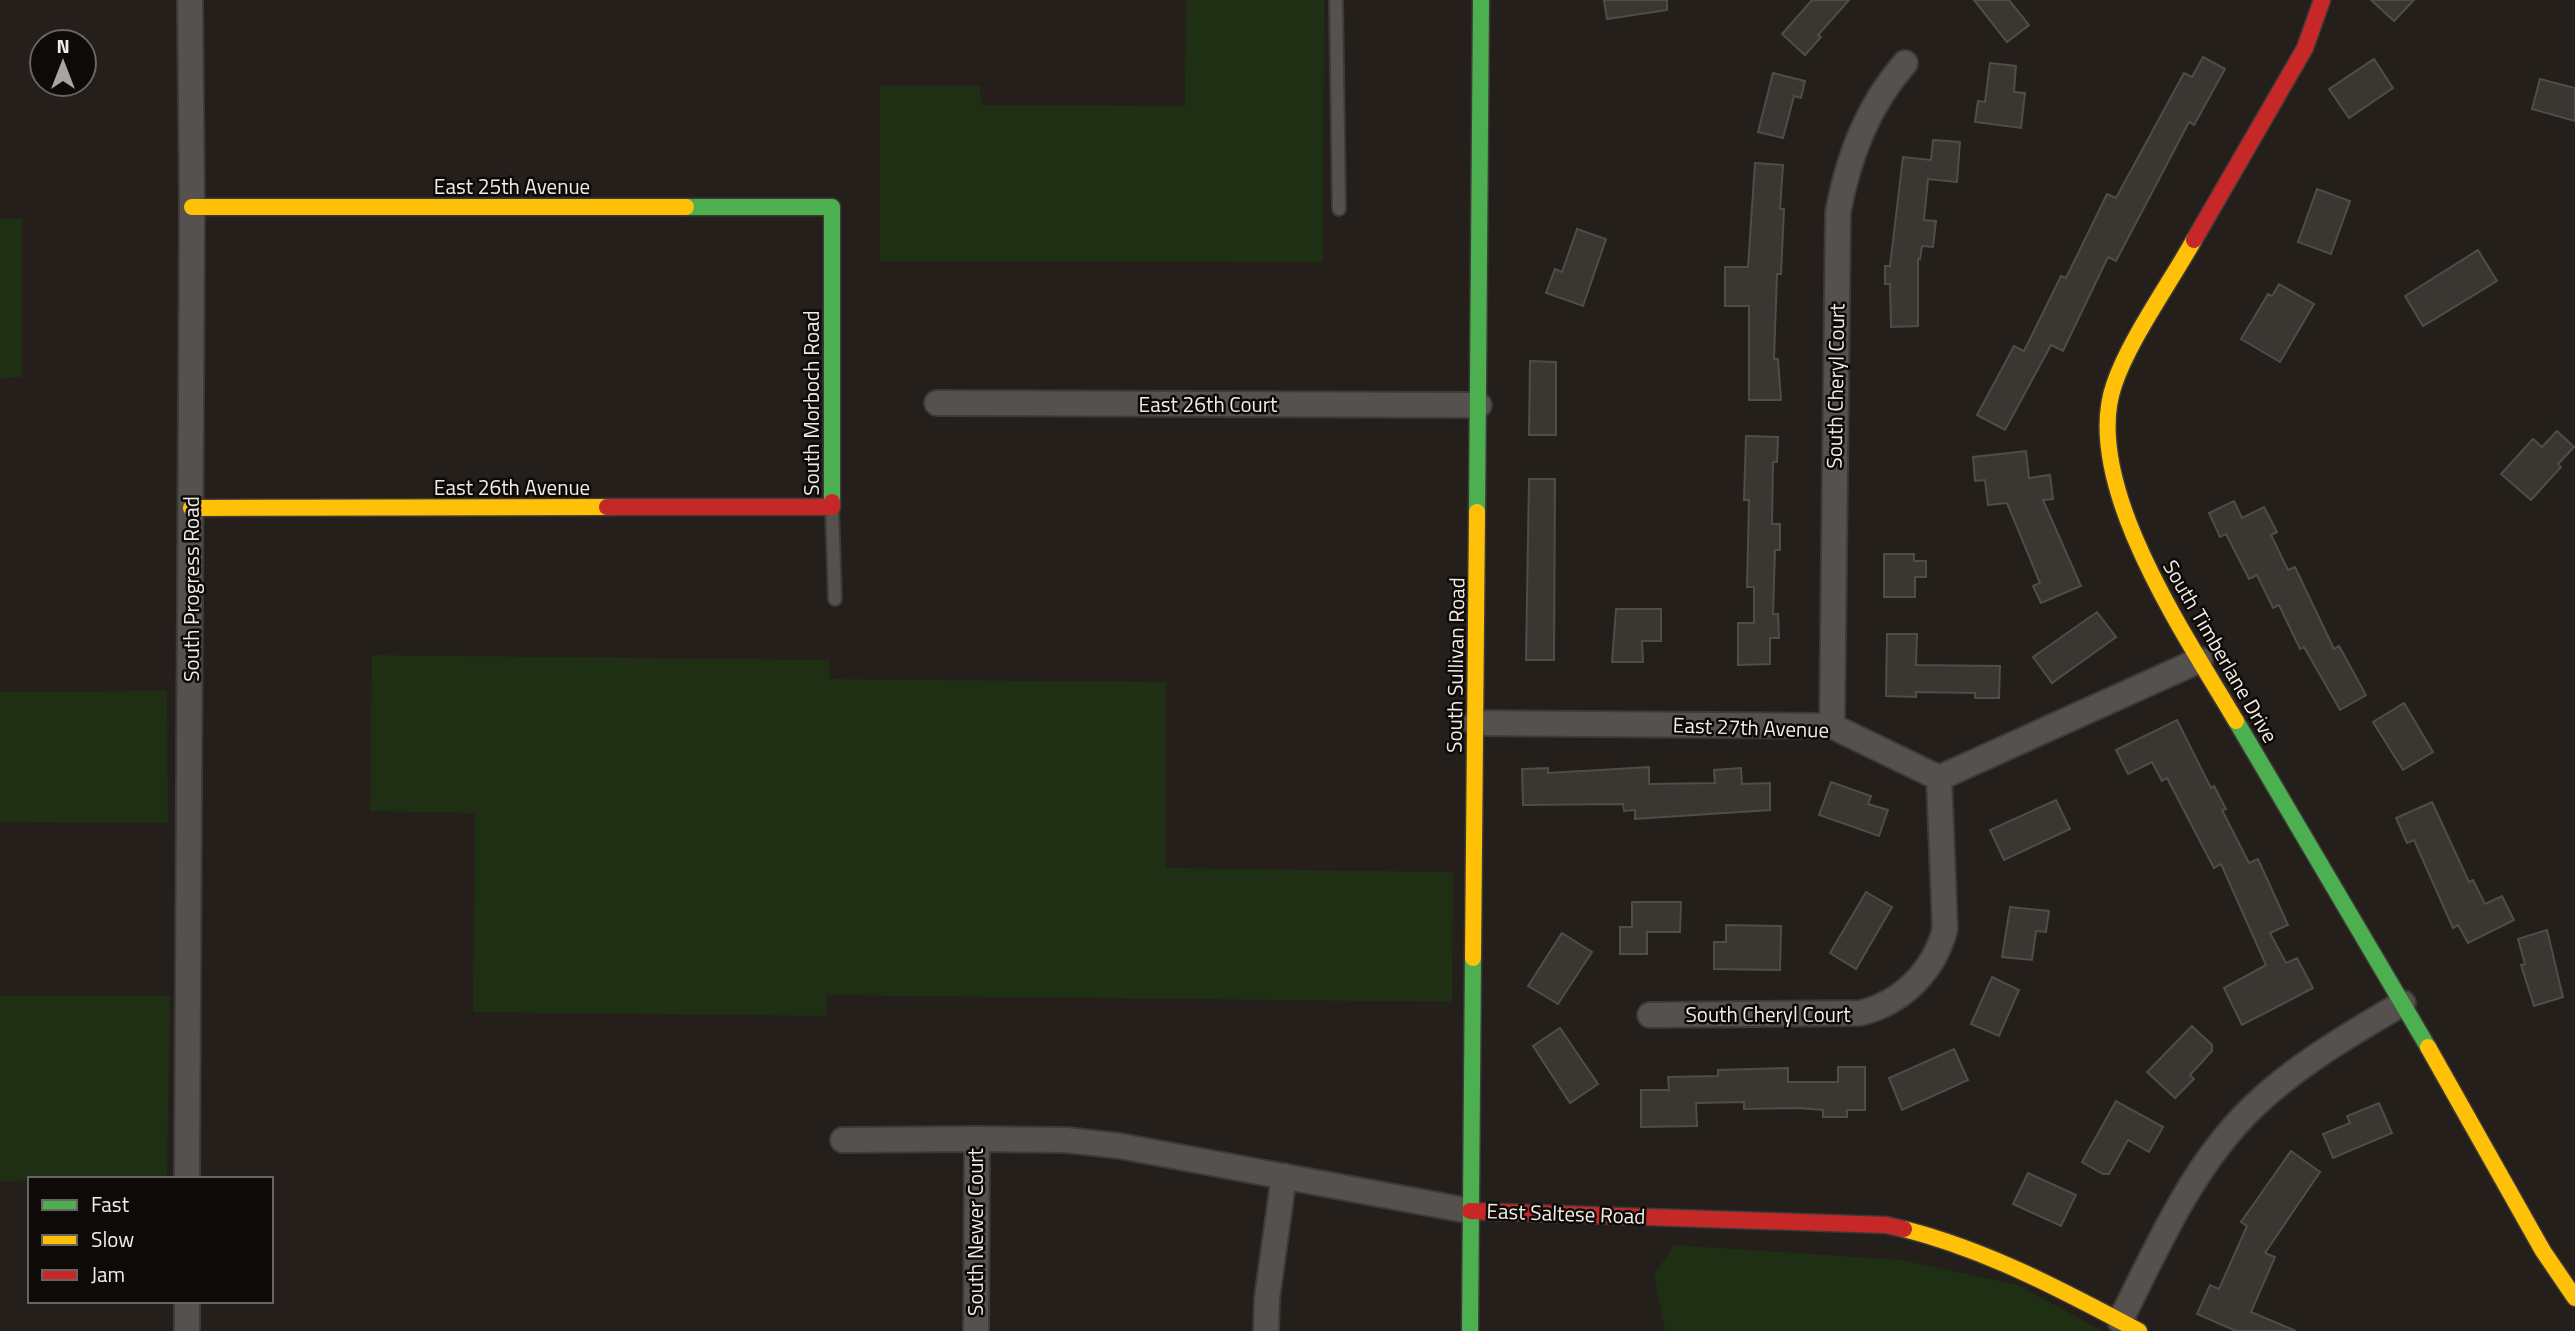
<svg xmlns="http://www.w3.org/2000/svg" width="2575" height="1331" font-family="'Titillium Web',sans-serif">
<rect width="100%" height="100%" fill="#241f1b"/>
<!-- green -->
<g fill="#1f2f13">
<polygon points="1186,0 1324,0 1323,262 880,261 880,86 980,86 981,105 1185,106"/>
<polygon points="0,219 22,219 22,377 0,379"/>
<polygon points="372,655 829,660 829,679 1166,682 1166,868 1453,872 1452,1002 827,995 826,1016 473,1012 475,813 370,811"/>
<polygon points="167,691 168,823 0,822 0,692"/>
<polygon points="0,996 170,996 167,1179 0,1181"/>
<polygon points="1674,1245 1901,1260 2018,1285 2102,1331 1665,1331 1654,1275"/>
</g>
<!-- building -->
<g fill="#3a3632" stroke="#504c48" stroke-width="2">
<polygon points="1604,0 1667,0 1667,10 1607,19"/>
<polygon points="1812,0 1849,0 1818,35 1821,37 1805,55 1782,34"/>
<polygon points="1974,0 2009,0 2029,25 2007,42"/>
<polygon points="2371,0 2414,0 2394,21"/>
<polygon points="2203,57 2225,69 2194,125 2189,122 2116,261 2108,257 2063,351 2051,345 2005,430 1977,415 2014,346 2024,351 2061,276 2066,278 2107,194 2116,198 2184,73 2192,77"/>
<polygon points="2374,59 2393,88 2349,118 2329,89"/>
<polygon points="1990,63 2016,66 2014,92 2025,93 2021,128 1975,122 1978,101 1985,102"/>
<polygon points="1773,73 1805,81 1801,98 1794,96 1783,138 1758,132"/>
<polygon points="2540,79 2575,88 2575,121 2532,109"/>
<polygon points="1933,140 1960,142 1957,182 1928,179 1924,220 1936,221 1933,247 1922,246 1920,259 1918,259 1918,326 1891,327 1890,284 1885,284 1885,266 1890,266 1903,157 1931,160"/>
<polygon points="1755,163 1783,165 1780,209 1784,209 1781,274 1777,274 1774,359 1778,359 1781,400 1749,400 1749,306 1725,306 1725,267 1748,267"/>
<polygon points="2317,189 2350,201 2331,254 2298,242"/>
<polygon points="1577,229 1606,239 1583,306 1546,293 1555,269 1562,272"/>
<polygon points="2478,250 2497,281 2423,326 2405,296"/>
<polygon points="2279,284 2314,304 2280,362 2241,339 2268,294 2272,296"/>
<polygon points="1530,361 1556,362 1556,435 1529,435"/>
<polygon points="2557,431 2574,447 2558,464 2561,467 2531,500 2501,474 2533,439 2542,447"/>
<polygon points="1746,436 1778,437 1777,462 1773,462 1772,524 1780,524 1780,550 1775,550 1773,614 1778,614 1779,638 1770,638 1770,664 1738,665 1738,623 1754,623 1754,587 1747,587 1749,500 1744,500"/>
<polygon points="2026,451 2029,478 2050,475 2053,499 2043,500 2081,586 2041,603 2033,586 2040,583 2007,503 1988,505 1985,480 1975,481 1973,457"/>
<polygon points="1529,479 1555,479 1554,660 1526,660"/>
<polygon points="2234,501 2242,518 2264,507 2277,532 2271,535 2288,570 2295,567 2334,649 2339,646 2366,695 2340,710 2304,647 2300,649 2279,605 2273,608 2257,575 2249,579 2226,534 2220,537 2209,513"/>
<polygon points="1884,554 1914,554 1914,561 1926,561 1926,577 1915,577 1915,597 1884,597"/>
<polygon points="1616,609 1661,609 1661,641 1642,641 1643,662 1612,662"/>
<polygon points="2097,612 2116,637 2052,683 2033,657"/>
<polygon points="1887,634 1917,634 1916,665 2000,666 1999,698 1975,698 1975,693 1916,692 1916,697 1886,696"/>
<polygon points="2404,703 2433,752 2403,770 2373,722"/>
<polygon points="2177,720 2211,788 2214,786 2226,809 2222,810 2249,863 2258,859 2288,925 2270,933 2286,963 2297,958 2313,988 2242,1025 2224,988 2266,965 2221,864 2214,868 2167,778 2162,781 2152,762 2128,774 2116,750"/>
<polygon points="1649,767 1649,784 1715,783 1714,770 1741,768 1742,784 1770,783 1770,810 1635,819 1635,810 1624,811 1623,804 1523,805 1522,769 1548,768 1548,773"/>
<polygon points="1831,782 1871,796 1868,804 1888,810 1879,836 1819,815"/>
<polygon points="2056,800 2070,829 2004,860 1990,830"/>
<polygon points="2432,802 2469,882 2473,880 2485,904 2502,896 2514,920 2468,943 2458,925 2453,928 2414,840 2407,843 2396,818"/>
<polygon points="1866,892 1892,907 1856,969 1830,953"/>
<polygon points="1632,902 1681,902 1680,932 1647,932 1647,954 1620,954 1620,927 1632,927"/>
<polygon points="2010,907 2049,911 2046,932 2036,931 2032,960 2002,957"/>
<polygon points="1726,925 1781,926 1780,970 1714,969 1714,942 1726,942"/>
<polygon points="2547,930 2563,997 2534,1006 2521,965 2525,964 2518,939"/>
<polygon points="1562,933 1592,952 1558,1004 1528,986"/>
<polygon points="1992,977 2019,990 1999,1036 1971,1024"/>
<polygon points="2192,1026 2212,1045 2212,1051 2190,1075 2194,1079 2175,1098 2147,1072"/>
<polygon points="1560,1028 1598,1084 1570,1103 1533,1046"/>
<polygon points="1954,1049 1968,1080 1902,1110 1889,1078"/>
<polygon points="1838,1067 1865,1067 1865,1110 1847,1110 1847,1117 1823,1117 1823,1110 1798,1108 1744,1109 1744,1102 1696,1103 1697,1126 1641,1127 1641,1090 1669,1090 1668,1077 1718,1076 1718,1070 1788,1068 1788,1082 1838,1082"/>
<polygon points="2116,1101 2163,1127 2149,1152 2128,1140 2109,1174 2103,1174 2082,1162"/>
<polygon points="2379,1103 2392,1133 2333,1158 2323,1134 2350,1123 2347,1116"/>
<polygon points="2291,1151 2320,1172 2265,1253 2275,1257 2251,1312 2296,1331 2236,1331 2197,1314 2210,1285 2219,1289 2247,1226 2241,1222"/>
<polygon points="2028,1173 2076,1195 2061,1226 2013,1204"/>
</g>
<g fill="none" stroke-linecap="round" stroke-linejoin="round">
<defs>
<g id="lane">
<polyline points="1336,0 1339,209"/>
<polyline points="832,508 835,599"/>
</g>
<g id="street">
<polyline points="937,403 1479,405"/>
<polyline points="1475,723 1832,726 1939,778 2200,660"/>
<path d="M1832 726 1838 212C1849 155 1867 107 1905 63"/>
<path d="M1650 1015 1861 1013C1903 1002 1934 971 1945 929L1939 778"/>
<polyline points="977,1139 1066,1140 1120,1146 1470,1211"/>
<polyline points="843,1140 977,1139 976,1331"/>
<polyline points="187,1179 192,207 190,0"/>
<path d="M2120 1321C2156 1250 2188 1175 2243 1117 2289 1069 2347 1036 2403 1003"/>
<polyline points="187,1331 187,1301"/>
<polyline points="1266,1331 1267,1298 1284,1176"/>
</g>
<g id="fast">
<polyline points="686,207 832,207 832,502"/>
<polyline points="1477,512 1481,0"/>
<polyline points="2236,721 2428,1047"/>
<polyline points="1470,1331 1473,958"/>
</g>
<g id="slow">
<polyline points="192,207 686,207"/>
<path d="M2194 240C2170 283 2129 340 2114 385 2080 483 2188 639 2236 721"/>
<polyline points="191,508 607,507"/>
<polyline points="1473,958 1477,512"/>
<polyline points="2428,1047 2543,1251 2575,1298"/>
<path d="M1904 1229C1987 1250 2064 1291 2139 1331"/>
</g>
<g id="jam">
<polyline points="2194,240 2305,48 2322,0"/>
<polyline points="607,507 832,507 832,502"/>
<polyline points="1470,1211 1886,1225 1904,1229"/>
</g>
</defs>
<!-- lane casing -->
<use href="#lane" stroke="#3e3a38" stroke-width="16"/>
<!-- street casing -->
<use href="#street" stroke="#3e3a38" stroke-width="28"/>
<!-- fast casing -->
<use href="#fast" stroke="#3e3a38" stroke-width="19"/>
<!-- slow casing -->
<use href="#slow" stroke="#3e3a38" stroke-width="19"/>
<!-- jam casing -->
<use href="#jam" stroke="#3e3a38" stroke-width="19"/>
<!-- lane -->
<use href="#lane" stroke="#55514e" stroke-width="12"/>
<!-- street -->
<use href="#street" stroke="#55514e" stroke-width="24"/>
<!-- fast -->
<use href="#fast" stroke="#4caf50" stroke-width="16"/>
<!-- slow -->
<use href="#slow" stroke="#ffc107" stroke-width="16"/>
<!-- jam -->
<use href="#jam" stroke="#c62828" stroke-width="16"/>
</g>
<g text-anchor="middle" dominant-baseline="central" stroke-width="5" stroke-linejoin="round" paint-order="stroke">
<!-- street labels -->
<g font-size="21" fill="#f2ece7" stroke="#0e0a07">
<text x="512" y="186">East 25th Avenue</text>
<text transform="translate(1835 386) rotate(-89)">South Cheryl Court</text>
<text transform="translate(811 403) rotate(-90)">South Morboch Road</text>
<text x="1208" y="404">East 26th Court</text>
<text x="512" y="487">East 26th Avenue</text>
<text transform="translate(191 589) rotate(-90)">South Progress Road</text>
<text transform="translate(2221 651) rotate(60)">South Timberlane Drive</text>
<text transform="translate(1455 665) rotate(-89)">South Sullivan Road</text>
<text transform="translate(1751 727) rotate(2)">East 27th Avenue</text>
<text x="1768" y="1014">South Cheryl Court</text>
<text transform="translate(1566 1213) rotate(2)">East Saltese Road</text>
<text transform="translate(975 1232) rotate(-90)">South Newer Court</text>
</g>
</g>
<!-- legend -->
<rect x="28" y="1177" width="245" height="126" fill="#0e0a07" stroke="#696461" stroke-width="2"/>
<rect x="42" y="1200" width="35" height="10" fill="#4caf50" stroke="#696461" stroke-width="2"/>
<text x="91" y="1212" font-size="21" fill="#f2ece7">Fast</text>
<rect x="42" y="1235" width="35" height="10" fill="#ffc107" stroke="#696461" stroke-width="2"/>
<text x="91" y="1247" font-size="21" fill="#f2ece7">Slow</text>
<rect x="42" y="1270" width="35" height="10" fill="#c62828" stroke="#696461" stroke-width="2"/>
<text x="91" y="1282" font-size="21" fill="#f2ece7">Jam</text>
<!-- north arrow -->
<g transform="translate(63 63)"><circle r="33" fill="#0e0a07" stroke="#696461" stroke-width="2"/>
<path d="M0-5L12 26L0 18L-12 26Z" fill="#aaa4a0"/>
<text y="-10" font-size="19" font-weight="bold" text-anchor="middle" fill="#f2ece7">N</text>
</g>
</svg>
